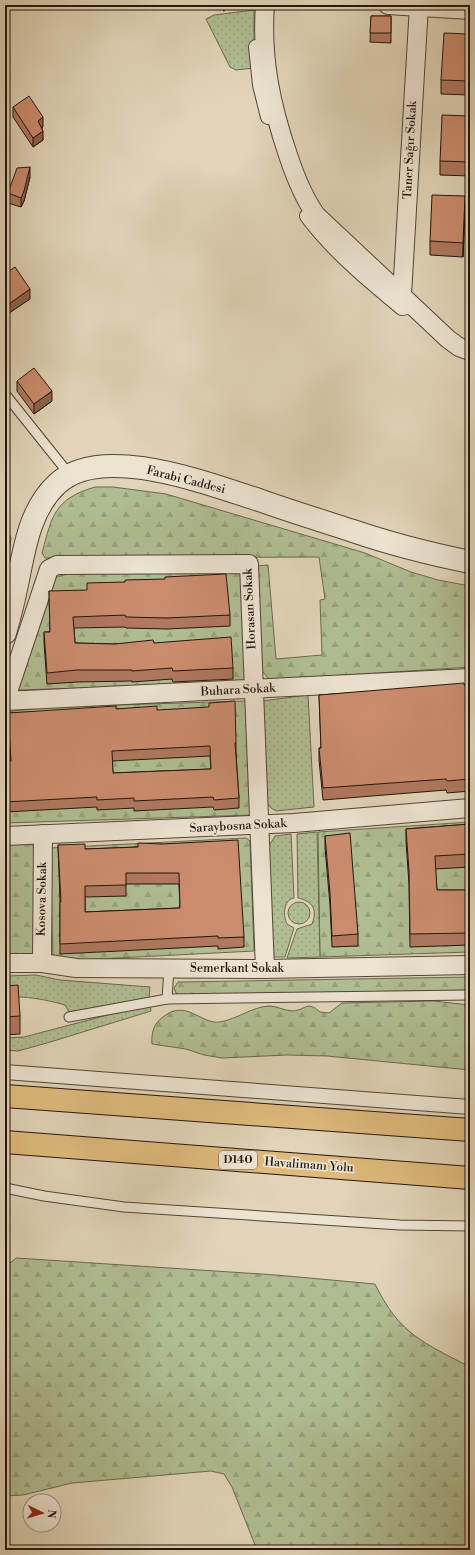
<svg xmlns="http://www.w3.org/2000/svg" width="475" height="1555" font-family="'Libre Bodoni',serif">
<defs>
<pattern id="forest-firs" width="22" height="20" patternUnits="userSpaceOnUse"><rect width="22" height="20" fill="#b0bd92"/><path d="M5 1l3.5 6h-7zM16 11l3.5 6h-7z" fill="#97a27d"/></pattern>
<pattern id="park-dots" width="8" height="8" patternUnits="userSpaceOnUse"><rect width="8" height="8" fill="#b0bd92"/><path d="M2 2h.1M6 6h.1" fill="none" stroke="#97a27d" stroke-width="1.8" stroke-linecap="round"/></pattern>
</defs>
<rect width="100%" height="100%" fill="#e1d4b8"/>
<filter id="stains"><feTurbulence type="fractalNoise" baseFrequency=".005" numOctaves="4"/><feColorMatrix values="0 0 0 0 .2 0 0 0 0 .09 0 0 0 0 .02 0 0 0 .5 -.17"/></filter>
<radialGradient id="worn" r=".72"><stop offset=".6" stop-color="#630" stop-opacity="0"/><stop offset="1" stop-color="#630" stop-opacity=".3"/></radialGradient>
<!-- forest -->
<g fill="url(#forest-firs)" stroke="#6a694f">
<path d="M95 487H113L166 494 365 553 411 572 438 580 470 586V667L270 680 262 671 256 566 268 565 276 659 322 655 320 600 325 599 319 557 45 558 42 553C52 516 54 499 95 487Z"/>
<polygon points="5,523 11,538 5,592"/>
<polygon points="242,571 245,683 18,690 53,580 59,576 73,573"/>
<polygon points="247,701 252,815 5,823 5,712 50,707"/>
<polygon points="470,822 470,952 320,957 318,832"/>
<polygon points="246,838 250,841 254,951 58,961 53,959 50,848"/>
<polygon points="5,842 29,843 34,847 34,955 5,956"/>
<polygon points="470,977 470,990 179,995 176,993 174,988 178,982 181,982"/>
<path d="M433 1001 470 1005V1070L327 1056 287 1055 222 1058 204 1055 186 1049 152 1044C151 1033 154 1023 163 1017 186 998 201 1025 220 1022 237 1019 252 1007 269 1006 278 1006 284 1011 293 1011 306 1010 307 1000 320 1012L329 1013 342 1003Z"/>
<path d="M16 1258 276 1275 375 1284C399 1334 424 1343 470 1367V1550H260L255 1545 232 1487 224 1474 211 1471 72 1483 23 1495 5 1496V1267Z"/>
</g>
<!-- park -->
<g fill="url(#park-dots)" stroke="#6a694f">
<polygon points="254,10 254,68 236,70 230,67 206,19 214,15"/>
<polygon points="308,695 314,807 276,811 271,808 267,803 263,701"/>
<path d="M317 832 320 957 287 958 297 929 312 924C318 909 312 901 298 898L297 834Z"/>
<path d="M291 834 294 898C283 900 283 916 287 924L294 928 285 957H272L269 846 275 836Z"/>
<circle cx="299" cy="913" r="11"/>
<path d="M36 975 60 980 150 987 149 998 69 1012 65 1005C44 999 26 996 5 997V976Z"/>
<polygon points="150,1004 151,1011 47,1043 18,1051 5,1050 5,1038 24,1037"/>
</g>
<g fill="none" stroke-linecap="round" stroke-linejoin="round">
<defs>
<g id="service">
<polyline points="5,394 69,474"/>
<polyline points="167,999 169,968"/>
<polyline points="69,1017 167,999 470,995"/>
<polyline points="5,1188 44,1196 124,1207 400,1225 470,1226"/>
</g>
<g id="pedestrian">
<polyline points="256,47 260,85 268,117"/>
<path d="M307 216C333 251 369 281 402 308L413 306"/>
<polyline points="5,1072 470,1107"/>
</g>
<g id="minor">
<path d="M265 5C261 58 271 105 288 155 295 176 303 197 316 215L448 339 459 347 470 351"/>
<polyline points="388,5 470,10"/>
<polyline points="402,295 419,5"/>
<polyline points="5,836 294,823 470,808"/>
<polyline points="5,963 42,963 76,968 265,969 470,965"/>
<polyline points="42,963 43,834"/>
<polyline points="265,969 249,564 57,565 49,569 5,701 470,678"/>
</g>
<path id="tertiary" d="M5 633C9 619 13 604 16 589 24 553 28 511 57 484 101 442 208 484 259 500 290 511 322 521 353 531 391 544 431 554 470 562"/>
<g id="trunk">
<polyline points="5,1096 470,1130"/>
<polyline points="5,1142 470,1178"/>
</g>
</defs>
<!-- service casing -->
<use href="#service" stroke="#534537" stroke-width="11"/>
<!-- pedestrian casing -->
<use href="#pedestrian" stroke="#534537" stroke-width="16"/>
<!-- minor casing -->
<use href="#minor" stroke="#534537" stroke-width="20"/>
<!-- tertiary casing -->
<use href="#tertiary" stroke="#534537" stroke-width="24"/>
<!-- trunk casing -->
<use href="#trunk" stroke="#24150c" stroke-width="24"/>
<!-- path -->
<polyline stroke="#24150c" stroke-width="2.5" stroke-dasharray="1 2" stroke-linecap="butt" points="213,5 215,8 224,10 227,5"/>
<!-- service -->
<use href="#service" stroke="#ece3d1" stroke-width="9"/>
<!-- pedestrian -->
<use href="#pedestrian" stroke="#ece3d1" stroke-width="14"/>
<!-- minor -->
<use href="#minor" stroke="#ece3d1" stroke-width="18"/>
<!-- tertiary -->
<use href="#tertiary" stroke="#ece3d1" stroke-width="22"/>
<!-- trunk -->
<use href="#trunk" stroke="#e0ba7c" stroke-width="22"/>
</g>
<!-- wall -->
<g fill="#af785f" stroke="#24150c" fill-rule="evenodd">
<polygon points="371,16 391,16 391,43 370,42"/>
<polygon points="470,34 470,95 441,94 441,80"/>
<polygon points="13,107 43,127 42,128 43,140 33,147 13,117"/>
<polygon points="470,116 470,176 440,175 440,161"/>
<polygon points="30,177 24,201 21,207 8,203 8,193"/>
<polygon points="465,210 463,257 430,255 430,241"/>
<polygon points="5,274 30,299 9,313 5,308"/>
<polygon points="470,301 470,340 469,339"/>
<polygon points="17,381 52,401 34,414 17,391"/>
<polygon points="49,591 230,615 230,626 167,629 126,628 125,627 74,628 75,643 115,644 154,643 233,668 233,679 173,682 172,679 132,682 132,681 77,682 47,684 44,643 44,632 50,632"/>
<polygon points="470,685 470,791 447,793 446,790 323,800 319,760 319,748 321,748 319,695"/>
<path d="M116 709 157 710 236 743V753L239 798V808L214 810 213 807 134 811V808L97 810V807L5 812V762L11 761 8 723V713ZM210 756 211 769 113 773 112 761Z"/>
<polygon points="470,824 470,867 435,869 437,890 470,890 470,945 410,947 409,884 406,842 406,829"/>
<polygon points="325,836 358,934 358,946 332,947 330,905 325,848"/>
<path d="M162 844 244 937V947L218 949V946L60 954V902L58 845 85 849 138 847ZM126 884H179L180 908 85 912V897L126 896Z"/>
<polygon points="5,986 20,1016 20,1034 5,1035"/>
</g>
<!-- shaded-wall -->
<g fill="#8e624d" stroke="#24150c">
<polygon points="43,117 43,127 38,131 38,121"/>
<polygon points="43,131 43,140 33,147 33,138"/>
<polygon points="30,167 30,177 24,201 21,207 21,198"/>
<polygon points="465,196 465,210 463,257 463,243"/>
<polygon points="30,289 30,299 9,313 9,304"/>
<polygon points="52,391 52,401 34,414 34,404"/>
</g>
<!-- building -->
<g fill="#cb8c6e" stroke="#24150c" fill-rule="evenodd">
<polygon points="371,16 391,16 391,33 370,33"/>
<polygon points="444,33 470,34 470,81 441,80"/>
<polygon points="29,96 43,117 38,121 43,131 33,138 13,107"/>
<polygon points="442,115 470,116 470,162 440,161"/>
<polygon points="30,167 24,191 21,198 8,193 17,168"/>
<polygon points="432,195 465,196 463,243 430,241"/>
<polygon points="15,267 30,289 9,304 5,298 5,274"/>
<polygon points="470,301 470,326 469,326"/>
<polygon points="34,368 52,391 34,404 17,381"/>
<polygon points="226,574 230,615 167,618 126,617 125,615 73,617 75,643 115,644 153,640 154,643 231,637 233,668 173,671 172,668 132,671 132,670 77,670 47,673 44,632 50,632 49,591 87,590 87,583 125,582 125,580 165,579 165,577"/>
<polygon points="464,683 464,685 470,685 470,779 447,781 446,779 323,788 319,748 321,748 319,695"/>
<path d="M235 701 236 743H235L239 798 214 800 213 797 134 801V798L97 800V797L5 802V762L11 761 8 713 116 706V709L157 706V710L209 707V703ZM210 746 211 769 113 773 112 751Z"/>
<polygon points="470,824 470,854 435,856 437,890 470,890 470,933 410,934 409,871 406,829"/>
<polygon points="350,833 358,934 332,936 330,893 325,836"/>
<path d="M238 840 244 937 218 938V936L60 944V902H61L58 845 85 844V849L138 847V843L162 844ZM126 873H179L180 908 85 912V886L126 885Z"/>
<polygon points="18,985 20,1016 5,1017 5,986"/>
</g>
<g text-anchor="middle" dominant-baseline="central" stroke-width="3.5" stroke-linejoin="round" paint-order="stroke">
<!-- shield labels -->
<rect fill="#ece3d1" stroke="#605347" stroke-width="1" x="219" y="1151" width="38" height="18" rx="3"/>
<g font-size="11" font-weight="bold" fill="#24150c">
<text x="238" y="1160">D140</text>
</g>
<!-- street labels -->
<g font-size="12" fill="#24150c" stroke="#ece3d1">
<text transform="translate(410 150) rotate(-87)">Taner Sağır Sokak</text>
<text transform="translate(186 480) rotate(14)">Farabi Caddesi</text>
<text transform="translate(250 609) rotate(-93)">Horasan Sokak</text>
<text transform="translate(238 690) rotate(-3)">Buhara Sokak</text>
<text transform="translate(238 826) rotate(-3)">Saraybosna Sokak</text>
<text transform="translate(42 899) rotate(-89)">Kosova Sokak</text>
<text x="237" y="968">Semerkant Sokak</text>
<text transform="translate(309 1165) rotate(4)">Havalimanı Yolu</text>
</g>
</g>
<!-- margin -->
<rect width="475" height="1555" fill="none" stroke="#e1d4b8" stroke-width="20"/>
<rect x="6" y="6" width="463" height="1543" fill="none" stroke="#24150c" stroke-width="2"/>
<rect x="10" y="10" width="455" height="1535" fill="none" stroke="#24150c"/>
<!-- north arrow -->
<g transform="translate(42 1513) rotate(95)"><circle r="19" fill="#ece3d1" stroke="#9c9182"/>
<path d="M0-3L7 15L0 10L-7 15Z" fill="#8f2418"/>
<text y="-6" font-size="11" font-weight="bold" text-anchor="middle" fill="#24150c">N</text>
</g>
<rect width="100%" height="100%" filter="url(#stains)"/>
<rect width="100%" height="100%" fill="url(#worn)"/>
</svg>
